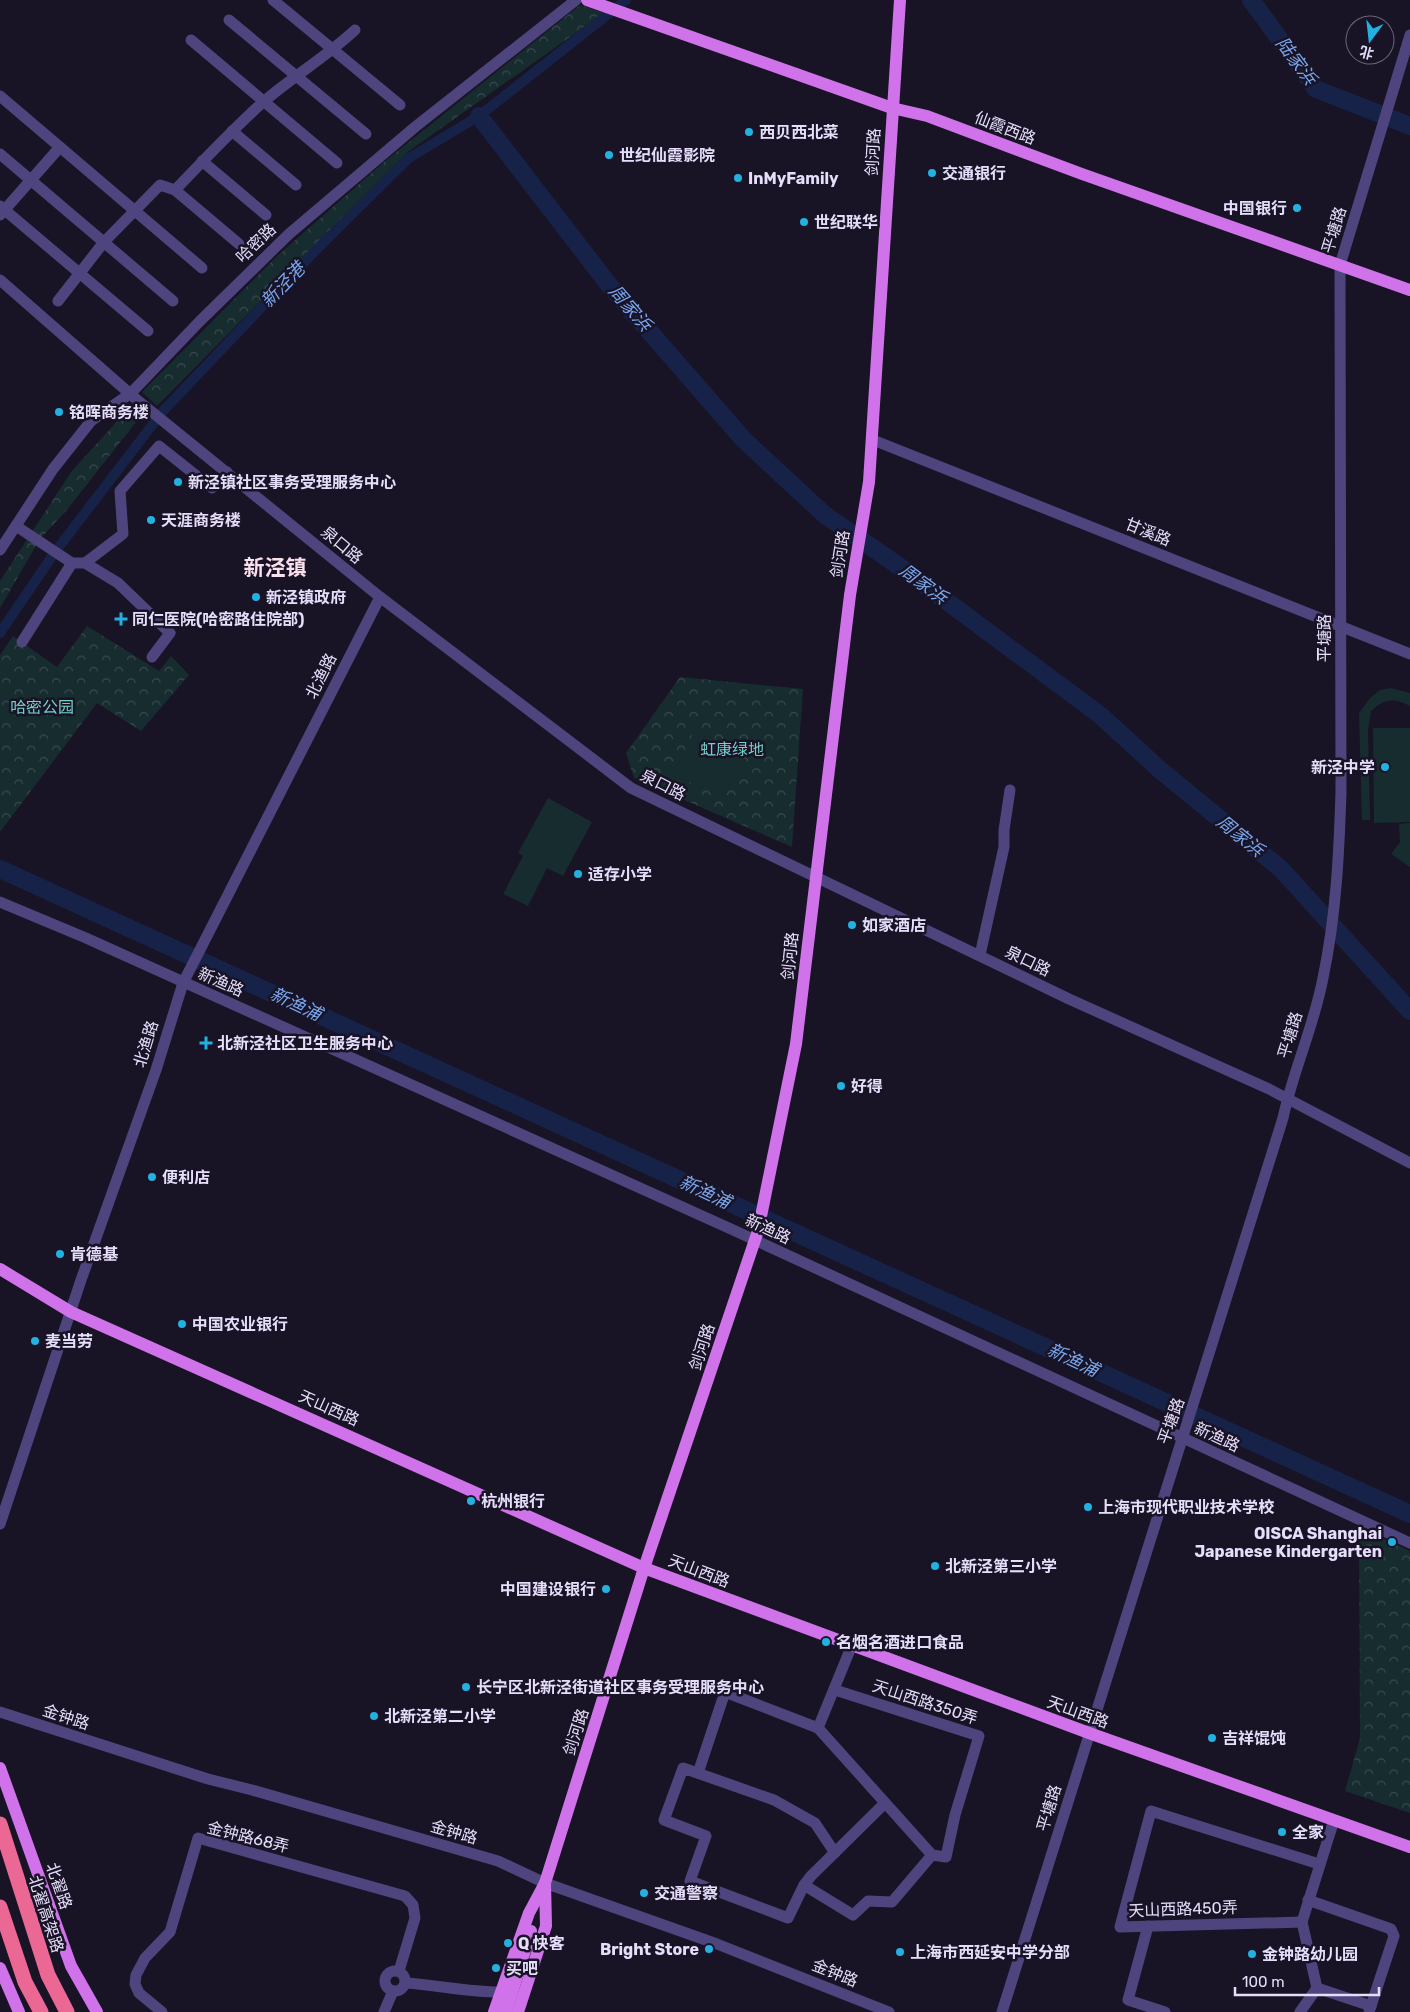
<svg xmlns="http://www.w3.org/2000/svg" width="1410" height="2012" font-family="Rubik,'Noto Sans SC',sans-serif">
<defs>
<pattern id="forest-crowns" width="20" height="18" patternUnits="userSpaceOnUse" patternTransform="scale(1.25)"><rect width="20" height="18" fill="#172c2f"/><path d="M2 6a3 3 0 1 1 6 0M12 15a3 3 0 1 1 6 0" fill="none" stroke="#394a4e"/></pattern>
</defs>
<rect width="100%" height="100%" fill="#191326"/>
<!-- forest -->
<g fill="url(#forest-crowns)">
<polygon points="580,5 604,13 409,151 157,406 142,392 275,258 384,162"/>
<polygon points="130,415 136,422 66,511 39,540 0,608 0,581 71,472 121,417"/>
<polygon points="87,626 159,671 171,656 189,675 141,731 97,703 0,832 0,655 13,636 57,667"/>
<polygon points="680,677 803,689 792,847 634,778 626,753"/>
<polygon points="1359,1527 1410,1551 1410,1813 1345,1791 1360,1738"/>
</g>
<!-- garden -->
<g fill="#172c2f">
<path d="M1391 688 1410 693V706C1395 697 1383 699 1371 711L1368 730 1370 820H1362L1359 713 1371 697 1380 690Z"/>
<polygon points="1373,728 1410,728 1410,822 1374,823"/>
<polygon points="694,731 744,753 724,798 674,775"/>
<polygon points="548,798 592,822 563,876 547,868 528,906 503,894 523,856 518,853"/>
<polygon points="1410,823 1410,867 1391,854 1400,842 1399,824"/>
</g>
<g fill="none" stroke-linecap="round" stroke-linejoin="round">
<!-- canal -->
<polyline stroke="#162247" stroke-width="10" points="0,633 55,552 163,411 318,248 409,158 479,116 626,0"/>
<!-- river -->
<g stroke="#162247" stroke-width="18">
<polyline points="1251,0 1316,89 1410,126"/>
<polyline points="479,116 609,285 744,440 825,515 906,571 1100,715 1159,769 1281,869 1410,1011"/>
<polyline points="0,869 1410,1514"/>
</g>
<!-- minor -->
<g stroke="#4f457e" stroke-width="11">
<polyline points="273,0 400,105"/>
<polyline points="229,20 366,134"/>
<polyline points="191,40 337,163"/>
<polyline points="0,96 202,268"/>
<polyline points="232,131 296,185"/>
<polyline points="0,154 173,301"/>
<polyline points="202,161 266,215"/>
<polyline points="175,190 239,244"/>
<polyline points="0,206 148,331"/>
<polyline points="0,215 60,147"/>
<polyline points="0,280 136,399 380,597 631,788 1069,999 1269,1089 1410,1163"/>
<path d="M58 301 104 242 160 185 175 190C204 160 232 130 262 103 292 77 326 57 355 30"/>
<polyline points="873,440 1410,654"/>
<polyline points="16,526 72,563 85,563 118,583 170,633 152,657"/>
<polyline points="0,550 53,469 91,421 131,393 200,321 289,234 415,127 576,0"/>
<polyline points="85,563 123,534 120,491 159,446 212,488 227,472"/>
<polyline points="22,642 72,563"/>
<polyline points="0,902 86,938 731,1229 1410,1543"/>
<polyline points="980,955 1004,847 1004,830 1010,790"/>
<polyline points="0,1524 81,1280 156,1070 183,983 380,597"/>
<polyline points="0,1712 208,1779 252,1790 498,1861 545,1883 717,1944 889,2012"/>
<polyline points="818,1728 852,1645"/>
<polyline points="698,1773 725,1692 818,1728 932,1855 946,1857 955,1815 979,1736 835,1690"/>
<polyline points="1334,1820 1302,1922 1317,1988 1371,2006"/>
<polyline points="835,1853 815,1823 774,1800 683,1768 664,1820 706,1836 690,1881 788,1918 804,1885 811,1876 885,1803"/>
<polyline points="804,1885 853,1915 868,1901 892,1902 932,1855"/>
<polyline points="1308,1900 1391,1929 1394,1936 1369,2012"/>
<polyline points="1302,1922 1120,1927 1151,1811 1319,1864"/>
<polyline points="1148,1926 1128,2000 1165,2012"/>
<circle cx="395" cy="1981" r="10"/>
<path d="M406 1983C437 1985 468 1992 500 1992"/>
<polyline points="162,2012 139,1993 135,1984 136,1975 145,1958 170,1932 198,1838 405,1896 413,1905 415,1918 399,1971"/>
<polyline points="384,2012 393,1991"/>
<path d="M1002 2012 1283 1118C1293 1071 1314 1026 1323 978 1336 916 1339 855 1341 792L1340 265 1410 35"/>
<polyline points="1300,2012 1317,1988"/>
</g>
<!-- major -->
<g stroke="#d073eb" stroke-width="12">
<polyline points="587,0 892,108 927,116 1082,174 1410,290"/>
<polyline points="0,1269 71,1312 644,1568 1089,1733 1410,1847"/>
<polyline points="0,1768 71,1966 97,2012"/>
<polyline points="0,1968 19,2012"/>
<polyline points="494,2012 529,1913 545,1883 644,1568 758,1231 796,1044 850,595 869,482 900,0"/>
<polyline points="506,2012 531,1931"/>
<polyline points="518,2012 546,1926 545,1883"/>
</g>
<!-- highway -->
<g stroke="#ea6893" stroke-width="15">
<polyline points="0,1824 48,1975 67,2012"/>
<polyline points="0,1907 25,1982 41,2012"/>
</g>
</g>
<!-- markers -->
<g fill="#23b1e0" stroke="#191326" stroke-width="2">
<circle cx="749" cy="132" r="5"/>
<circle cx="609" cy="155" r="5"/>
<circle cx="932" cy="173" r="5"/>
<circle cx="738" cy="178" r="5"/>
<circle cx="1297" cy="208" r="5"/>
<circle cx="804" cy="222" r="5"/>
<circle cx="59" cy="412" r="5"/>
<circle cx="178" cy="482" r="5"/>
<circle cx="151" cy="520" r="5"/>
<circle cx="256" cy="597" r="5"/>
<path d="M118.5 611.5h5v5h5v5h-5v5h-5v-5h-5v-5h5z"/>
<circle cx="1385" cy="767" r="5"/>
<circle cx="578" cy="874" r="5"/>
<circle cx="852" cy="925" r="5"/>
<path d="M203.5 1035.5h5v5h5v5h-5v5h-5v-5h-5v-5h5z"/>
<circle cx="841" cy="1086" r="5"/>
<circle cx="152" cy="1177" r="5"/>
<circle cx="60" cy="1254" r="5"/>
<circle cx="182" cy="1324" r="5"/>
<circle cx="35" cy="1341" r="5"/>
<circle cx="471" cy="1501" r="5"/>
<circle cx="1088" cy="1507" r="5"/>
<circle cx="1392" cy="1542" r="5"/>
<circle cx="935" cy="1566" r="5"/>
<circle cx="606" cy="1589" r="5"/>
<circle cx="826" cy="1642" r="5"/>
<circle cx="466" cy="1687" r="5"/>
<circle cx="374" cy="1716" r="5"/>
<circle cx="1212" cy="1738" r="5"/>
<circle cx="1282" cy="1832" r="5"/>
<circle cx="644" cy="1893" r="5"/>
<circle cx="508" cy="1943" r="5"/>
<circle cx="709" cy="1949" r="5"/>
<circle cx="900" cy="1952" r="5"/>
<circle cx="1252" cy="1954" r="5"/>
<circle cx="496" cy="1968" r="5"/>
</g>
<g text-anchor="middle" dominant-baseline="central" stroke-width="5" stroke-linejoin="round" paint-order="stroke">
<!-- street labels -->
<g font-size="16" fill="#e5ddfa" stroke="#191326">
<text transform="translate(1005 128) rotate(21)">仙霞西路</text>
<text transform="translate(873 152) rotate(-87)">剑河路</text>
<text transform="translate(1334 230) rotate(-73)">平塘路</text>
<text transform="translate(256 243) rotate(-44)">哈密路</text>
<text transform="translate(1148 532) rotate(22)">甘溪路</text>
<text transform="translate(342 545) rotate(40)">泉口路</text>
<text transform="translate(840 554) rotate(-81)">剑河路</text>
<text transform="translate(1324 638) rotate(-90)">平塘路</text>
<text transform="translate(321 676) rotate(-63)">北渔路</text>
<text transform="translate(663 785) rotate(27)">泉口路</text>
<text transform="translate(790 956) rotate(-84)">剑河路</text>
<text transform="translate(1028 961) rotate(26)">泉口路</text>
<text transform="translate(221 982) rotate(24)">新渔路</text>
<text transform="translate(1290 1035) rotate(-73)">平塘路</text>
<text transform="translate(146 1044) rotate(-73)">北渔路</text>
<text transform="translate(768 1229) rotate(25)">新渔路</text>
<text transform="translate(702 1347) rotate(-72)">剑河路</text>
<text transform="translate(329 1408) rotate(24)">天山西路</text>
<text transform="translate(1171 1421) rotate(-70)">平塘路</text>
<text transform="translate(1217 1437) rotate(25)">新渔路</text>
<text transform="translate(699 1571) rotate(21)">天山西路</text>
<text transform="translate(925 1702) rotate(18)">天山西路350弄</text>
<text transform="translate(1078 1712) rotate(20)">天山西路</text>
<text transform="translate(66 1717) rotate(18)">金钟路</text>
<text transform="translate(576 1732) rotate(-72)">剑河路</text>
<text transform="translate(1049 1808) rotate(-73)">平塘路</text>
<text transform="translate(454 1832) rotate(16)">金钟路</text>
<text transform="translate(248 1837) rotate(14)">金钟路68弄</text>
<text transform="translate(59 1886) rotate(71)">北翟路</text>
<text transform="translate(1183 1909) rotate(-2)">天山西路450弄</text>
<text transform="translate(46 1914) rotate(72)">北翟高架路</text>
<text transform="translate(835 1973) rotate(22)">金钟路</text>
</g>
<!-- poi labels -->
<g font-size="16" font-weight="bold" fill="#e5ddfa" stroke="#191326" text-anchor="start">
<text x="759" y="132">西贝西北菜</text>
<text x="619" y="155">世纪仙霞影院</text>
<text x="942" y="173">交通银行</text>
<text x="748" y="178">InMyFamily</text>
<text x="1287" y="208" text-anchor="end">中国银行</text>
<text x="814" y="222">世纪联华</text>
<text x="69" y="412">铭晖商务楼</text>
<text x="188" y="482">新泾镇社区事务受理服务中心</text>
<text x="161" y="520">天涯商务楼</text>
<text x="266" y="597">新泾镇政府</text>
<text x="132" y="619">同仁医院(哈密路住院部)</text>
<text x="1375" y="767" text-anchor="end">新泾中学</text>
<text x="588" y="874">适存小学</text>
<text x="862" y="925">如家酒店</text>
<text x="217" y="1043">北新泾社区卫生服务中心</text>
<text x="851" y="1086">好得</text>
<text x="162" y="1177">便利店</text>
<text x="70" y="1254">肯德基</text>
<text x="192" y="1324">中国农业银行</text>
<text x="45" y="1341">麦当劳</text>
<text x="481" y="1501">杭州银行</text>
<text x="1098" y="1507">上海市现代职业技术学校</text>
<text x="1382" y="1533" text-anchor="end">OISCA Shanghai<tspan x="1382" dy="18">Japanese Kindergarten</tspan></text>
<text x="945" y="1566">北新泾第三小学</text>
<text x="596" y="1589" text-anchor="end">中国建设银行</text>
<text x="836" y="1642">名烟名酒进口食品</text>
<text x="476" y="1687">长宁区北新泾街道社区事务受理服务中心</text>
<text x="384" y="1716">北新泾第二小学</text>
<text x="1222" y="1738">吉祥馄饨</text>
<text x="1292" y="1832">全家</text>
<text x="654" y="1893">交通警察</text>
<text x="518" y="1943">Q 快客</text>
<text x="699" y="1949" text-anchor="end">Bright Store</text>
<text x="910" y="1952">上海市西延安中学分部</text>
<text x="1262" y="1954">金钟路幼儿园</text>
<text x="506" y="1968">买吧</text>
</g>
<!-- park labels -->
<g font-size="16" fill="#72d1c7" stroke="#191326">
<text x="42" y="707">哈密公园</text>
<text x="732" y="749">虹康绿地</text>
</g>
<!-- water labels -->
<g font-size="18" font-style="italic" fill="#79a6ec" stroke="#191326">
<text transform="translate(1296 61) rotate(53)">陆家浜</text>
<text transform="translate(283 285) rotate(-46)">新泾港</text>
<text transform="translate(630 308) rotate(49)">周家浜</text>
<text transform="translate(923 584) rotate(36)">周家浜</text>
<text transform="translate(1240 836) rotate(39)">周家浜</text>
<text transform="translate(296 1004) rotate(25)">新渔浦</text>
<text transform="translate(705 1192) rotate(25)">新渔浦</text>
<text transform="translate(1073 1360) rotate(25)">新渔浦</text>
</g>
<!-- district labels -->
<g font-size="21" font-weight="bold" fill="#fadfec" stroke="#191326">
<text x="275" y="567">新泾镇</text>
</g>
</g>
<!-- north arrow -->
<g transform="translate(1370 40) rotate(195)"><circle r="24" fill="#191326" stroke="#6b647b"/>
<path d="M0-4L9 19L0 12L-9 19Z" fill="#23b1e0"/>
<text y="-8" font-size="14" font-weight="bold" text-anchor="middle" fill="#e5ddfa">北</text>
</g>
<!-- scale -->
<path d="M1235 1987v8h144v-8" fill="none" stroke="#e5ddfa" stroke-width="2.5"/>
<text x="1242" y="1987" font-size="15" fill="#e5ddfa" stroke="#191326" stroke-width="4" paint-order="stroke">100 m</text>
</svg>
